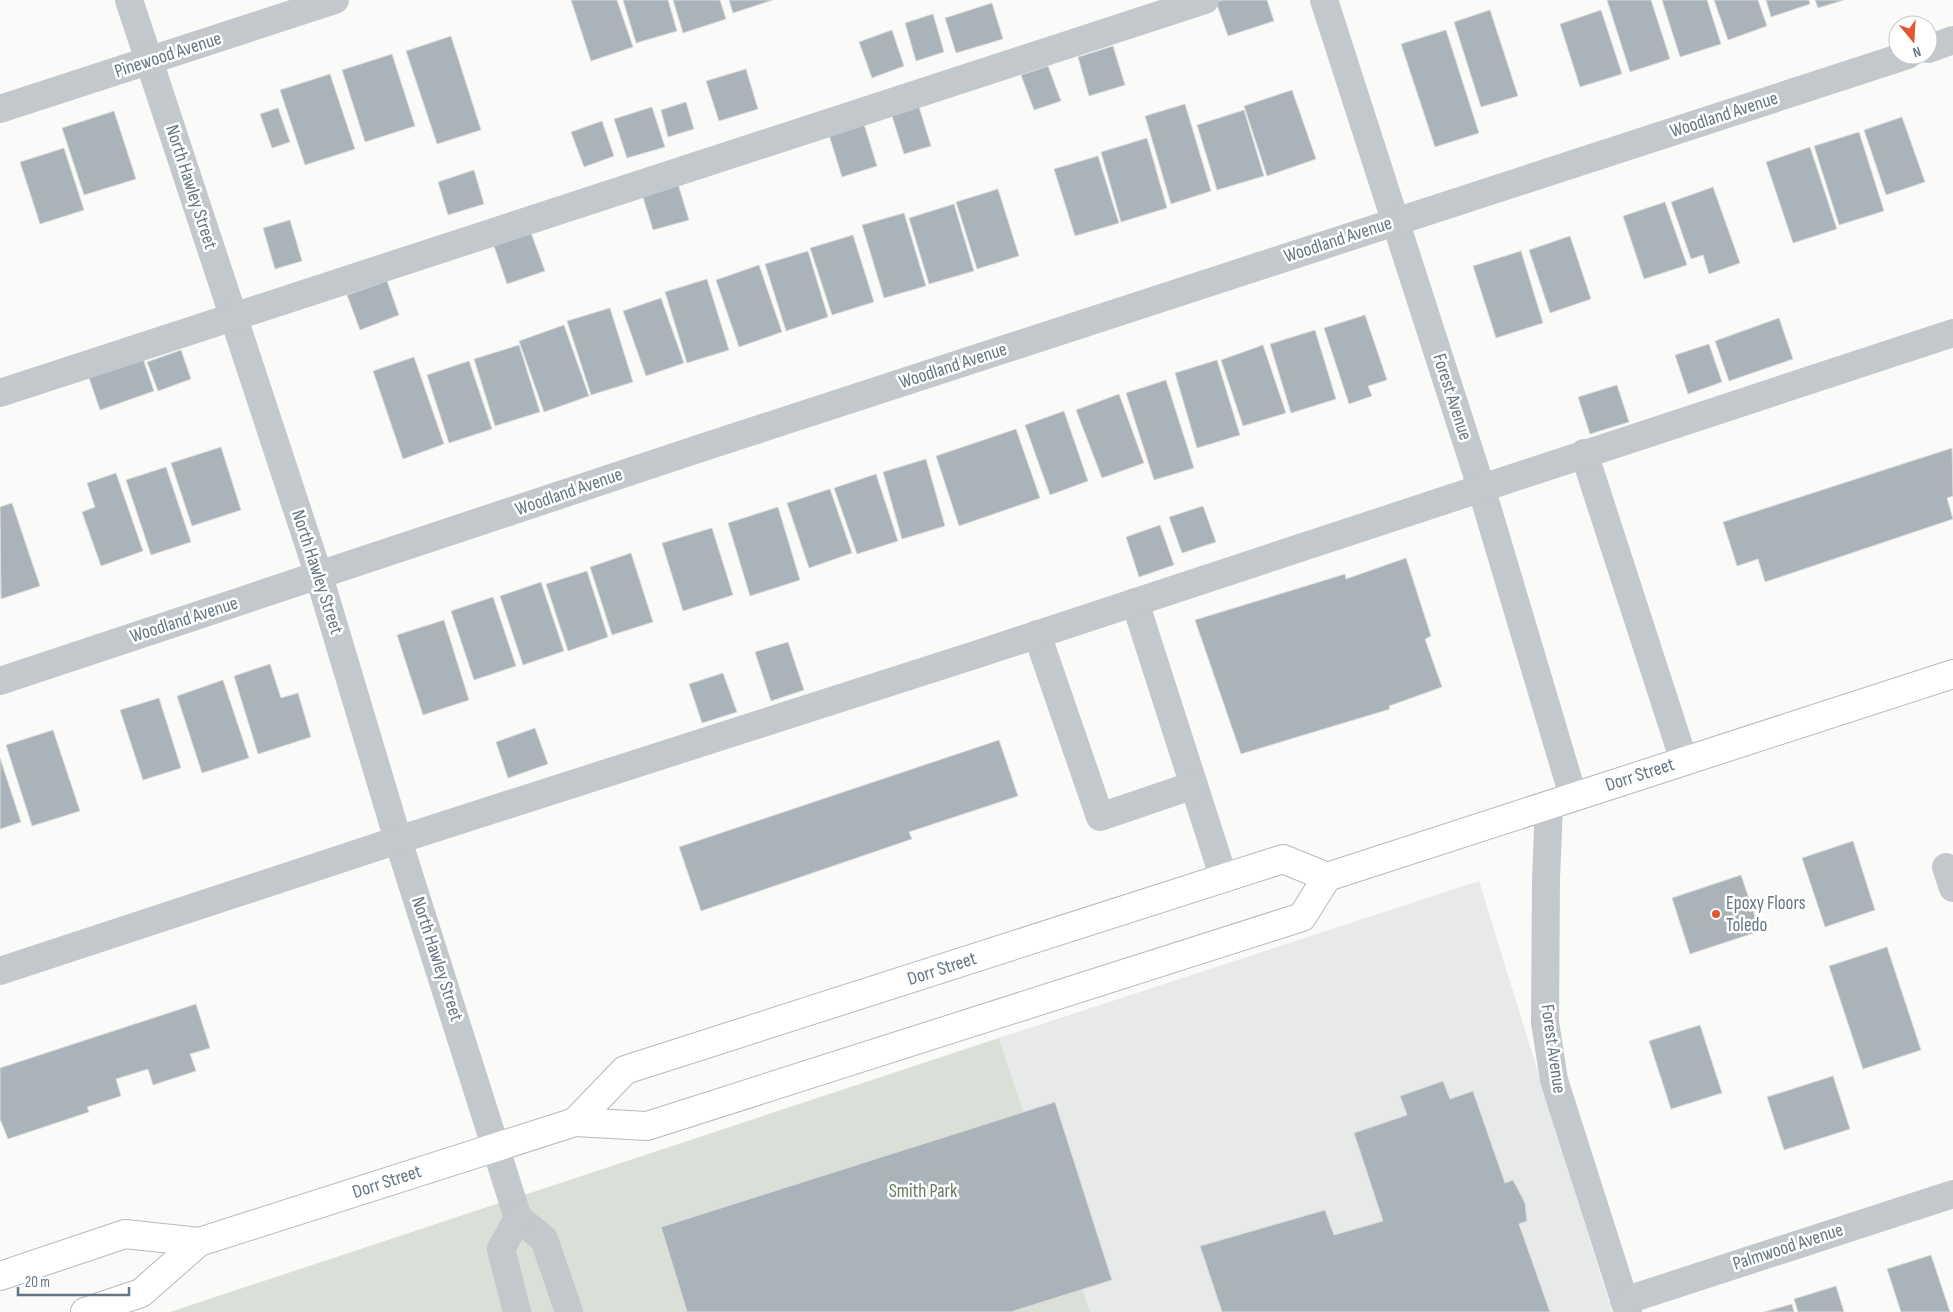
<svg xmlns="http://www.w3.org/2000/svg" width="1953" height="1312" font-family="'Sofia Sans Condensed',sans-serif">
<rect width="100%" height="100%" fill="#fafaf8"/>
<!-- built -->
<polygon fill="#e8e9e9" points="1479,881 1612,1312 1090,1312 999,1038"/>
<!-- green -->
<polygon fill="#dadfd7" points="999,1038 1090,1312 170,1312"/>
<!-- building -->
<g fill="#aab3b9" stroke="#dcdcda">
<polygon points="571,0 617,0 633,47 591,61"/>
<polygon points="623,0 668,0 677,31 636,43"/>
<polygon points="673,0 720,0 726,19 683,33"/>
<polygon points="729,0 773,0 733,13"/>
<polygon points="1222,0 1267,0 1274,21 1228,36 1216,2"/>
<polygon points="1607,0 1651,0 1670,59 1630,72"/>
<polygon points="1662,0 1707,0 1721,44 1680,57"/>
<polygon points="1714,0 1758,0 1767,26 1728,40"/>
<polygon points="1766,0 1809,0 1810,4 1771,17"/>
<polygon points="1815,0 1844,0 1818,8"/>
<polygon points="992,3 1003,39 956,53 945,18"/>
<polygon points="1490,10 1518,96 1481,107 1454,22"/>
<polygon points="1601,10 1622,74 1580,87 1560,24"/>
<polygon points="933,14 944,52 916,61 905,23"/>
<polygon points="892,30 904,66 872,78 859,42"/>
<polygon points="1446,30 1479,133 1435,147 1401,44"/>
<polygon points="451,36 481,130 437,144 406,51"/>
<polygon points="1113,46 1125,85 1089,96 1078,57"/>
<polygon points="392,54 415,126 365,142 342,70"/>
<polygon points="1048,66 1061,101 1034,110 1021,75"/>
<polygon points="746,69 758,109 719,121 706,81"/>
<polygon points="330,74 355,149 305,165 280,90"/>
<polygon points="1292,90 1316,159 1267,176 1244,106"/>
<polygon points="686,102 694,129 668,137 661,110"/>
<polygon points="1185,104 1211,191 1171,204 1145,116"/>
<polygon points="652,107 665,147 627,158 614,119"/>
<polygon points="919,107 931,146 904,154 892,116"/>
<polygon points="278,108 290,142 272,148 260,114"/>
<polygon points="1244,110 1264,176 1217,190 1197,125"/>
<polygon points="114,111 136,179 84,195 62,128"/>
<polygon points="1902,117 1925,182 1886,195 1864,130"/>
<polygon points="602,121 614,156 584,167 571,132"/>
<polygon points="864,124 877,166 842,177 829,135"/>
<polygon points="1859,132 1884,211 1839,225 1814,146"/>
<polygon points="1147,138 1167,208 1121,222 1101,152"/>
<polygon points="1810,147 1837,229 1793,243 1766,162"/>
<polygon points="64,148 84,210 40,224 20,162"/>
<polygon points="1098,156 1119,223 1075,236 1054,169"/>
<polygon points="474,170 484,204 448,215 438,182"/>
<polygon points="678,184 689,220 653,230 642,194"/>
<polygon points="1713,187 1740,263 1709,274 1703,255 1691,259 1671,202"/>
<polygon points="998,189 1019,256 977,269 956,202"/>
<polygon points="1665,202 1687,265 1644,279 1623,216"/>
<polygon points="954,204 974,271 929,284 909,218"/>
<polygon points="904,213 926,286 884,298 862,225"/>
<polygon points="290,220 302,261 275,269 263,228"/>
<polygon points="531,233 545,271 507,284 494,246"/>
<polygon points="853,235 874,302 832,315 810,248"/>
<polygon points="1570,236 1591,299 1550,313 1529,250"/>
<polygon points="808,251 828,317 786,331 765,264"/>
<polygon points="1521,251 1543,323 1496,338 1473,266"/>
<polygon points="759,265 782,332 739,347 716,280"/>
<polygon points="707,279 729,350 687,363 665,292"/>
<polygon points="387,281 399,315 360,330 347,295"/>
<polygon points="661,298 684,363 646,376 623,311"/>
<polygon points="610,308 633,382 591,395 567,321"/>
<polygon points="1365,315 1387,380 1368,386 1372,396 1349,404 1324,328"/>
<polygon points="1779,318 1793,359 1729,381 1715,341"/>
<polygon points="564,325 589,396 544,412 519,341"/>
<polygon points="1315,330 1336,399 1291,413 1270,344"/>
<polygon points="1709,344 1722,382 1688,394 1675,355"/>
<polygon points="519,345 540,412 495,426 474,359"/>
<polygon points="1263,345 1286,413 1243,426 1221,360"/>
<polygon points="181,350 191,379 158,391 147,362"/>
<polygon points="141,353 154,391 100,410 87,372"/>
<polygon points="414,357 444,444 403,459 373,371"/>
<polygon points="1217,360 1240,435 1197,448 1175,373"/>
<polygon points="469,361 492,429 449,443 427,375"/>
<polygon points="1166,380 1194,468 1154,480 1126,393"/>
<polygon points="1617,385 1629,422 1590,434 1578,397"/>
<polygon points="1119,394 1144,463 1102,478 1076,410"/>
<polygon points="1064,411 1088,481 1050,495 1025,425"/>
<polygon points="1016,429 1040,498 959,526 936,456"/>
<polygon points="221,447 241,510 192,526 171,463"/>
<polygon points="1952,448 1953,496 1947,498 1953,519 1765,582 1758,559 1737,566 1723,522"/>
<polygon points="926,459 945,526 902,539 883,472"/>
<polygon points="166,467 191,542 151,555 126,480"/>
<polygon points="116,473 143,551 101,566 82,512 95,507 87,483"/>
<polygon points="876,474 898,541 857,554 834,488"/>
<polygon points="830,489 852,553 809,568 787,503"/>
<polygon points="12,503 40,586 1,599 0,507"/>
<polygon points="1203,506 1216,542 1182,553 1169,517"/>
<polygon points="778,507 800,580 750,596 728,523"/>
<polygon points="1160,525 1174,565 1139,577 1126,537"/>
<polygon points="712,528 733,595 683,611 662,543"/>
<polygon points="631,553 653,622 612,635 590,567"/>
<polygon points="1406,558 1431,636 1425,639 1442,687 1389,706 1390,709 1241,754 1195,620 1345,574 1346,579"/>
<polygon points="587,571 608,637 568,651 546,584"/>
<polygon points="541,582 564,651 523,665 500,596"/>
<polygon points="493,597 516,666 474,680 451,611"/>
<polygon points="444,620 469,700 423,715 397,635"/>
<polygon points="788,642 804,690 771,701 755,652"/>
<polygon points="270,664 281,698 298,693 311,737 258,754 234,676"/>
<polygon points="723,673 737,712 702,723 689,684"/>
<polygon points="223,680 249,758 202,773 177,696"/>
<polygon points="159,698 181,768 143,780 120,710"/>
<polygon points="535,728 548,764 508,778 496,742"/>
<polygon points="53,730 80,811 32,826 6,745"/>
<polygon points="999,740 1018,796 909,832 912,839 701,911 679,847"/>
<polygon points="0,758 21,822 0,829"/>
<polygon points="1853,841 1875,910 1825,927 1802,858"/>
<polygon points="1741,875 1760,931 1690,954 1672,898"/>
<polygon points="1887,947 1921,1050 1863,1069 1829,966"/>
<polygon points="196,1004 210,1048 190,1054 196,1071 153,1085 148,1069 116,1079 121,1096 87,1107 89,1112 8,1139 0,1119 0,1068"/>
<polygon points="1700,1025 1722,1093 1671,1109 1649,1041"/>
<polygon points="1833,1076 1850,1129 1784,1150 1767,1097"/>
<polygon points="1443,1081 1450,1099 1473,1091 1505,1183 1513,1180 1521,1195 1525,1203 1527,1221 1519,1224 1550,1312 1222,1312 1200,1246 1325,1210 1334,1235 1383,1221 1354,1133 1407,1115 1400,1096"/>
<polygon points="1055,1102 1112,1280 1011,1312 687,1312 661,1227"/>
<polygon points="1931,1255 1950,1312 1901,1312 1887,1269"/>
<polygon points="1836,1286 1844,1312 1798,1312 1794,1299"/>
<polygon points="1792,1304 1794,1312 1764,1312"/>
</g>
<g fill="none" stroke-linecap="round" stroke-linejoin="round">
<defs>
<g id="major">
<polyline points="575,1122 625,1070 1283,859 1327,877 1953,674"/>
<polyline points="0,1276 125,1234 199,1242"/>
<polyline points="85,1312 141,1293 199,1242 575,1122 647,1126 1302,917 1327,877"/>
</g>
</defs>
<!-- major casing -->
<use href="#major" stroke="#b5babe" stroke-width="30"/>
<!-- minor -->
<g stroke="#c3c8cc" stroke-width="28">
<polyline points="129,0 319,576 398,840 518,1218 544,1239 569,1312"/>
<polyline points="1324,0 1481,487 1573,796"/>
<polyline points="1928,49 1953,40"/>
<polyline points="0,109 335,0"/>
<polyline points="0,393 1205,0"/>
<polyline points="1584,453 1684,761"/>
<polyline points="1135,602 1224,879"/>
<polyline points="1037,634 1100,817 1194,785"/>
<polyline points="0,681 704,447 1908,55"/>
<polyline points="1549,805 1546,879 1545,1022 1554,1080 1628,1312"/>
<polyline points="1946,867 1953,888"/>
<polyline points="0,971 398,840 981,653 1953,333"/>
<polyline points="1624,1301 1953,1194"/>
<polyline points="517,1312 501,1249 518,1218"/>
</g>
<!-- major -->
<use href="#major" stroke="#fff" stroke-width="28"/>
</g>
<!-- markers -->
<circle fill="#e4572e" stroke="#fff" stroke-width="2" cx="1716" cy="914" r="5"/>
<g text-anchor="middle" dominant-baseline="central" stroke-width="5" stroke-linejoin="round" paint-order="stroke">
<!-- street labels -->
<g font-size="19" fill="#657683" stroke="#fff">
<text transform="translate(168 55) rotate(-18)">Pinewood Avenue</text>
<text transform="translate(1724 115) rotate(-18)">Woodland Avenue</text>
<text transform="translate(191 187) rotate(72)">North Hawley Street</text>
<text transform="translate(1338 240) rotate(-18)">Woodland Avenue</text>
<text transform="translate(953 366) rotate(-18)">Woodland Avenue</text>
<text transform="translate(1452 397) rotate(72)">Forest Avenue</text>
<text transform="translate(569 492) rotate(-19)">Woodland Avenue</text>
<text transform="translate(317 572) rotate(72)">North Hawley Street</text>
<text transform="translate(184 620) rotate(-18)">Woodland Avenue</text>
<text transform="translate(1640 775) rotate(-18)">Dorr Street</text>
<text transform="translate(437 959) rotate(72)">North Hawley Street</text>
<text transform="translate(942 969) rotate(-18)">Dorr Street</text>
<text transform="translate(1553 1049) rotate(82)">Forest Avenue</text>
<text transform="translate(387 1182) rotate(-18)">Dorr Street</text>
<text transform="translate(1788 1247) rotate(-18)">Palmwood Avenue</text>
</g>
<!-- poi labels -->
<g font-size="19" fill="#657683" stroke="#fff" text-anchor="start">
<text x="1726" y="903">Epoxy Floors<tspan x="1726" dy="22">Toledo</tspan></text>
</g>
<!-- park labels -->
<g font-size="19" fill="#687a64" stroke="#fff">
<text x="923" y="1191">Smith Park</text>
</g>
</g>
<!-- north arrow -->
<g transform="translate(1913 40) rotate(162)"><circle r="24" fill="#ffffff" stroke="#c1c8cd"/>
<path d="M0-4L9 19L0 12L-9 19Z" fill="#e4572e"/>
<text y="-8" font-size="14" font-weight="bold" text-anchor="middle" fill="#657683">N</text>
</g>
<!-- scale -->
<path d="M18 1287v8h111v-8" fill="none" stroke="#657683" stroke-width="2.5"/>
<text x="25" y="1287" font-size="15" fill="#657683" stroke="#ffffff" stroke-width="4" paint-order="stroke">20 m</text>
</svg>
